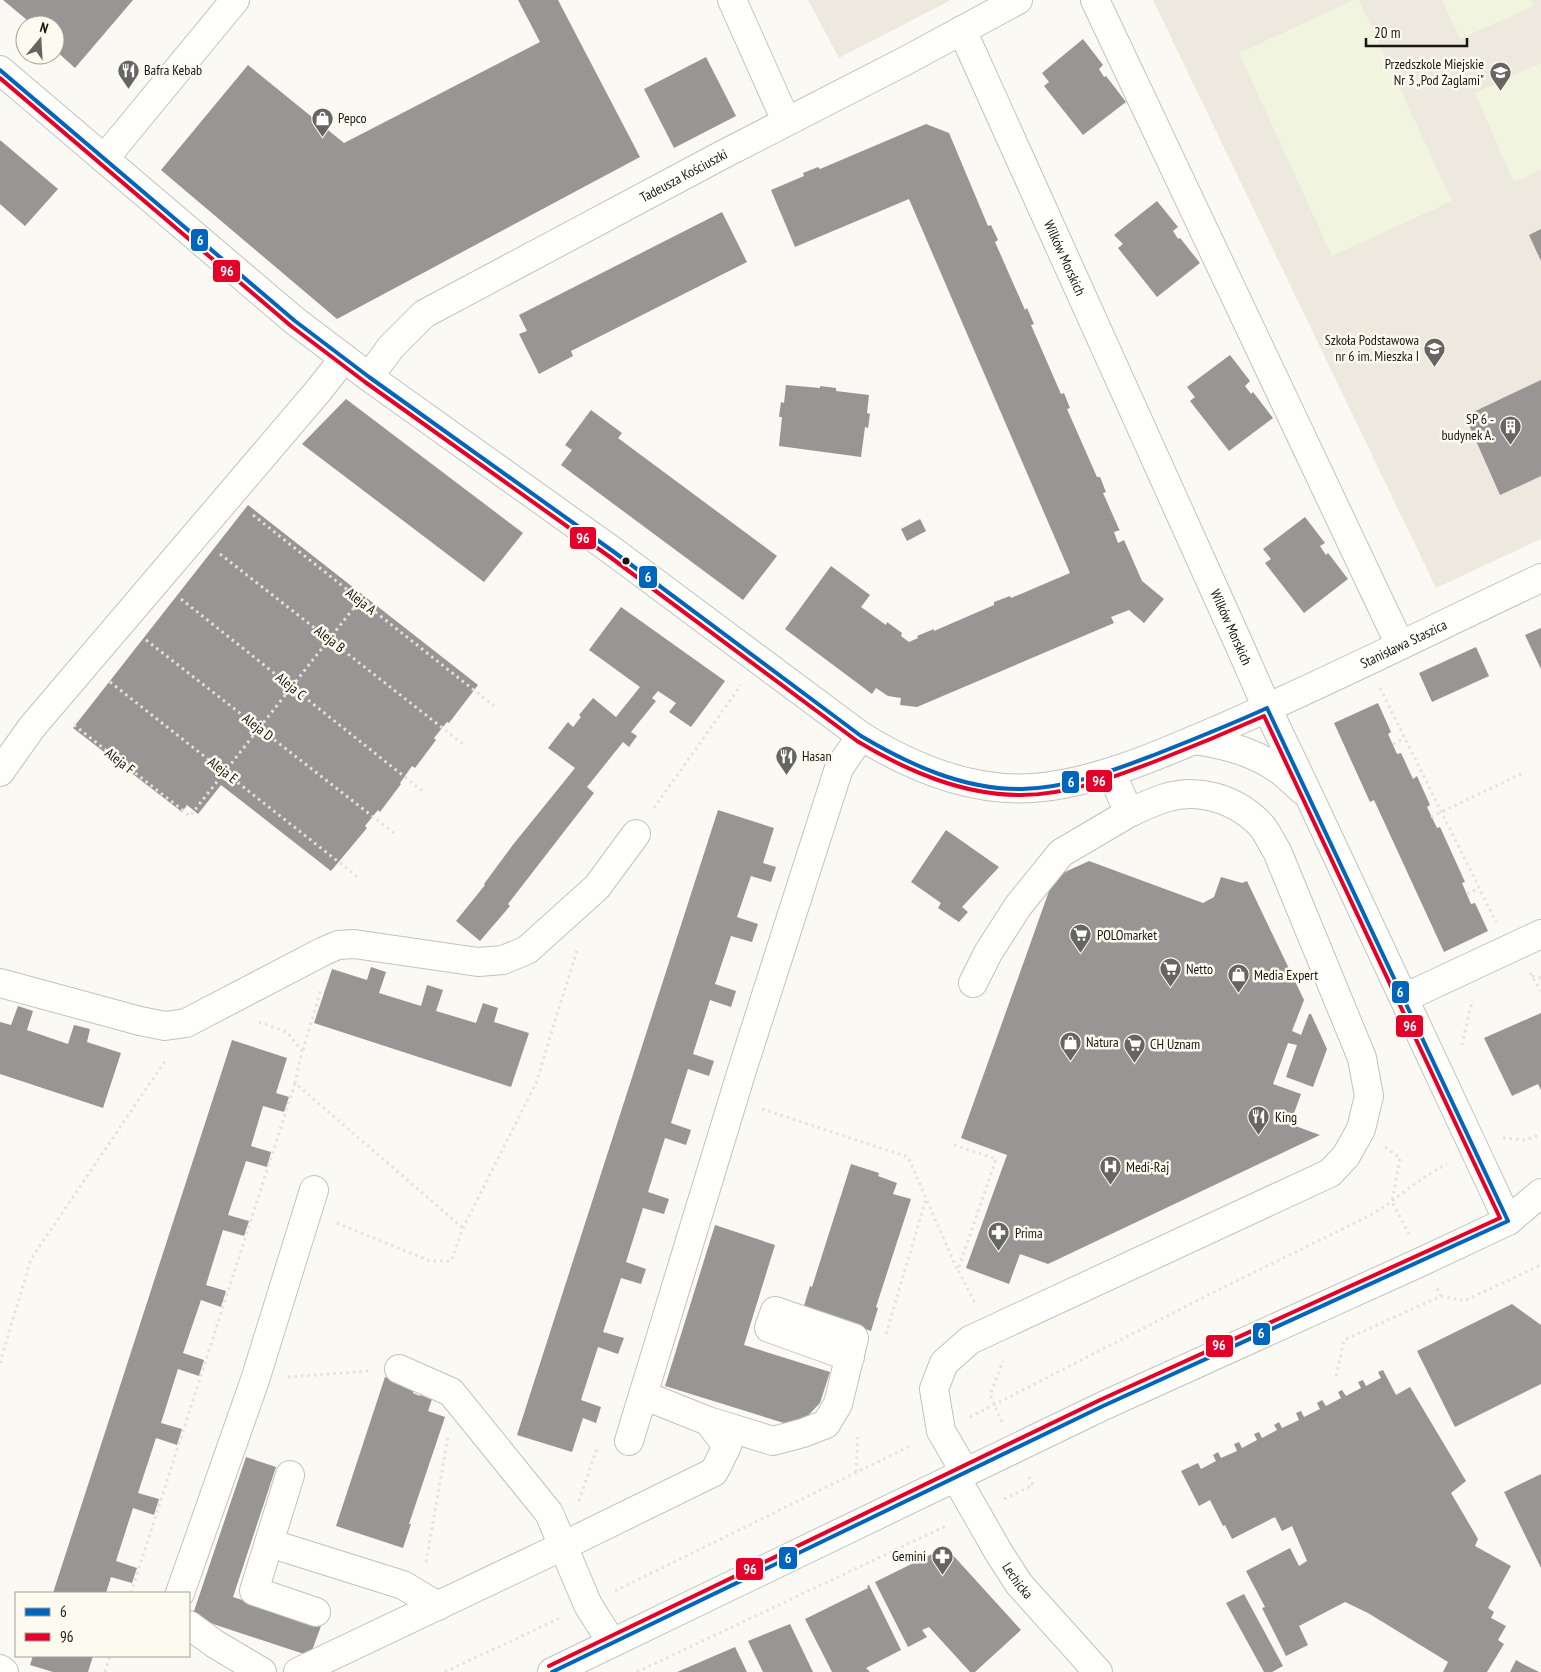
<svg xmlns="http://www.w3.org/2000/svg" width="1541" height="1672" font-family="'PT Sans Narrow',sans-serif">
<rect width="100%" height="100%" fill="#faf9f3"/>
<!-- built -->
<g fill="#ede9de">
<polygon points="808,0 951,0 839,58"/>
<polygon points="1153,0 1541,0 1541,539 1436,588"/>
</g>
<!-- green -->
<g fill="#f1f4de">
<polygon points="1354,0 1359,0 1452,201 1332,256 1239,53"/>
<polygon points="1442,0 1531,0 1534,6 1460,39"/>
<polygon points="1541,63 1541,170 1514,182 1475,93"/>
</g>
<!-- building -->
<g fill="#989594">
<polygon points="3,0 133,0 75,68 55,50 55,25 33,25"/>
<polygon points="518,0 558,0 640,157 337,319 161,170 248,65 344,143 540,42"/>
<polygon points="1083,39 1103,65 1099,69 1104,77 1106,76 1126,102 1083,135 1044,86 1049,82 1042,73"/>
<polygon points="706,57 736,116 674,148 644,89"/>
<polygon points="926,124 949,133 988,226 991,225 998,240 995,242 1025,310 1027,308 1034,324 1031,325 1061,394 1064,393 1070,408 1067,409 1097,477 1100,477 1106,492 1103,493 1119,529 1120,530 1114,532 1118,543 1124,540 1142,581 1164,599 1144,623 1129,610 1111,617 1114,623 917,707 900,705 901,698 888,696 876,688 872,694 785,629 831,566 870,595 861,607 886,625 887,622 902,633 901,636 909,642 918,638 917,636 934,629 934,631 994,605 994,602 1010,596 1011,598 1070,573 909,199 795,247 771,190 804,176 803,173 818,167 820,169"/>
<polygon points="0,140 58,189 25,226 0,204"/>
<polygon points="1157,201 1178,227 1173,231 1178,239 1180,238 1200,263 1157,297 1118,248 1123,244 1114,235"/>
<polygon points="722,212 747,262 571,351 573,356 539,374 519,334 527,331 519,315"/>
<polygon points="1541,229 1541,261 1529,235"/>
<polygon points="1230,355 1250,381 1245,386 1251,394 1253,392 1273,418 1229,451 1190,401 1195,397 1187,387"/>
<polygon points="1541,380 1541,476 1500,495 1465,416"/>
<polygon points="786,385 820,388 820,386 836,388 836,391 869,395 867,413 870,414 868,428 865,427 861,457 779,446 782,417 779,417 781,402 784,403"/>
<polygon points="346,399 523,533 484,582 302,444"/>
<polygon points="591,410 622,433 618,438 777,556 743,600 561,465 572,450 565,445"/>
<polygon points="248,505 478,685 449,723 447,722 434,738 436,740 415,768 412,766 400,783 401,784 380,812 378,810 365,826 367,828 331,871 221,785 198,814 187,805 182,812 73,728"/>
<polygon points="1305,517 1325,543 1320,546 1326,555 1328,553 1348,579 1304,613 1265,563 1271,559 1263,549"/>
<polygon points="920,519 926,531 907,541 901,529"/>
<polygon points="621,607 725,681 691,727 669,712 676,703 658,691 652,698 656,701 631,732 637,736 629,747 623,742 587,787 594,793 508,904 510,906 480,941 456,921 485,885 484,884 512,846 575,768 548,748 568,722 573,727 581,717 579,715 593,698 616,717 640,687 589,650"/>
<polygon points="1541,628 1541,669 1525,635"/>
<polygon points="1476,647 1489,676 1432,702 1419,673"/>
<polygon points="1378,703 1391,732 1388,734 1397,754 1401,753 1413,779 1417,776 1430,805 1427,807 1437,828 1440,827 1465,882 1462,883 1471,904 1475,903 1488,931 1444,952 1374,800 1370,802 1334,723"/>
<polygon points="718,810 774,828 763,863 776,867 771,882 751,876 737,917 758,924 752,942 731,936 715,984 736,991 731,1007 710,1000 693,1054 714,1061 709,1076 688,1069 671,1123 691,1130 686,1145 665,1138 648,1192 669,1199 664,1214 643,1208 626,1262 646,1269 641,1284 621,1278 603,1332 624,1338 618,1354 598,1347 581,1400 601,1407 596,1423 583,1418 572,1452 517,1435"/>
<polygon points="946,830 999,867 962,907 968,912 959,922 938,908 941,903 911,882"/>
<polygon points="1089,861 1203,903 1214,897 1221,877 1242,883 1247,881 1304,1000 1292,1031 1301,1035 1309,1014 1311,1014 1327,1049 1313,1087 1286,1077 1297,1045 1288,1043 1273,1084 1301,1094 1290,1124 1320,1135 1048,1264 1020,1254 1009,1284 966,1268 1007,1155 961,1138 1054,877"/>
<polygon points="371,967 386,972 379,993 421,1006 427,985 443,990 436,1011 476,1023 483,1003 498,1008 494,1022 529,1033 511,1087 314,1023 332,969 367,980"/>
<polygon points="18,1006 33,1011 27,1030 68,1044 74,1025 90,1029 87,1042 121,1053 103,1108 0,1074 0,1022 11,1025"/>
<polygon points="1541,1013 1541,1090 1538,1084 1512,1096 1484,1038"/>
<polygon points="232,1040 287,1058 276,1093 289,1097 284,1112 263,1106 251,1146 271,1152 267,1167 246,1161 228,1215 249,1221 244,1236 223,1230 206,1285 226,1291 221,1307 201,1300 183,1353 204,1360 199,1376 178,1369 161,1423 182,1429 177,1445 156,1438 138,1493 159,1499 154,1515 133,1508 116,1561 137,1568 132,1583 111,1577 106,1593 53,1593"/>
<polygon points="851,1164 879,1173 878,1176 897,1183 893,1194 911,1199 876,1307 878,1308 871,1331 803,1309 810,1286 812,1287"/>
<polygon points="715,1225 775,1245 744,1345 830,1372 820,1403 797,1427 665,1386"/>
<polygon points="1512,1304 1541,1325 1541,1384 1455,1427 1417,1351"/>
<polygon points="1383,1370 1396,1395 1410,1387 1466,1481 1451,1493 1478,1539 1475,1546 1511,1566 1488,1608 1494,1612 1491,1618 1506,1626 1498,1640 1504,1644 1487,1672 1443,1672 1448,1662 1368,1613 1345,1602 1299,1626 1308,1645 1286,1656 1262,1608 1265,1607 1246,1571 1290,1548 1299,1566 1307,1561 1292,1526 1282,1531 1275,1517 1232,1539 1225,1525 1223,1526 1210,1500 1199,1506 1181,1471 1198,1463 1201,1469 1216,1461 1213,1455 1218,1452 1221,1458 1237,1451 1234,1444 1239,1442 1242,1448 1257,1440 1254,1434 1259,1432 1262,1438 1277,1430 1274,1425 1279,1422 1282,1428 1299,1420 1296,1413 1301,1411 1304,1417 1320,1409 1317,1403 1322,1400 1326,1406 1341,1398 1338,1392 1342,1390 1346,1396 1361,1388 1358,1382 1363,1380 1366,1386 1381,1378 1378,1372"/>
<polygon points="385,1377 414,1388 413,1393 420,1396 420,1395 430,1399 431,1395 433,1396 428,1411 445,1417 409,1524 411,1524 403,1548 336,1526"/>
<polygon points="246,1457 276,1467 233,1597 321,1626 310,1656 192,1617"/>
<polygon points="1541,1474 1541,1568 1504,1492"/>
<polygon points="938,1551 951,1553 1021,1630 975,1672 970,1672 929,1627 922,1630 927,1637 908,1647 875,1582"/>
<polygon points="869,1585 901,1650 866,1668 870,1672 832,1672 805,1619 868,1588 867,1586"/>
<polygon points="1244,1594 1283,1666 1272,1672 1264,1672 1226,1603"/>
<polygon points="790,1624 813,1672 763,1672 748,1641"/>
<polygon points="735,1647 747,1672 677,1672"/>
<polygon points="33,1656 93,1656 88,1672 53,1672 30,1665"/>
<polygon points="1516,1660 1523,1664 1539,1672 1510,1672"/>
</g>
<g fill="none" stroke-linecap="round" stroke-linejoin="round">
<defs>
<g id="minor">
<polyline points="732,0 786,121"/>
<polyline points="1095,0 1400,645"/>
<path id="s1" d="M962 30 1238 642 1267 708 1310 798 1508 1221"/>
<path id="s2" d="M0 70 295 321 369 377 614 552 861 736C911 767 971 792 1032 788 1095 784 1164 753 1222 728 1330 681 1435 628 1541 578"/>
<polyline points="104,159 235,0"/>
<path id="s3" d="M369 377 391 347 424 314 722 155 907 60 1018 0"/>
<path d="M1194 740C1225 744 1256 752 1282 772 1289 777 1295 784 1302 790"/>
<polyline points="0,772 32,727 319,390 344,358"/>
<polyline points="0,983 140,1021 165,1026 186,1023 324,951 338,945 354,944 478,962 503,960 527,950 597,887 636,834"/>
<polyline points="973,983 988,953 1018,906 1061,853 1129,813 1111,772"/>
<polyline points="1404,998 1541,934"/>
<polyline points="399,1369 451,1392 549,1513 588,1605 612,1643"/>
<polyline points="708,1421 773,1441 803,1433 826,1424 838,1404 854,1338 775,1311 769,1328 850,1357"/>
<polyline points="629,1441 743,1067 839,768 861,736"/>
<path d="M965 1472 941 1431 934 1389 944 1363 970 1340 1330 1173 1346 1156 1361 1129 1369 1096 1362 1058 1277 851C1271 842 1266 829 1258 822 1233 798 1198 788 1165 798 1152 802 1140 808 1129 813"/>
<polyline points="290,1475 254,1591 316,1612"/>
<path id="s4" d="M955 1476 999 1553 1019 1584 1098 1672"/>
<polyline points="269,1543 403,1585 438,1606"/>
<polyline points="180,1593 255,1380 314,1190"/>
<polyline points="189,1625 215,1644 262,1672"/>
<polyline points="0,1669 4,1672"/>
<polyline points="298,1672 563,1546 714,1472 727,1446 708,1421 643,1395"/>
<polyline points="552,1672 1103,1406 1423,1261 1508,1221 1541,1193"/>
</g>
</defs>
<!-- minor casing -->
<use href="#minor" stroke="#c3c2be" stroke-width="30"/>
<!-- path -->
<g stroke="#e3e2e0" stroke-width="3" stroke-dasharray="2.5 4" stroke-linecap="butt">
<polyline points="253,515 494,706"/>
<polyline points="220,554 463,744"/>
<polyline points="181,599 425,793"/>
<polyline points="146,640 394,833"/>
<polyline points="110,682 359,878"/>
<polyline points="1380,688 1496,922"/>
<polyline points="74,725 190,816 360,600"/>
<polyline points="1393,744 1405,738"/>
<polyline points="654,808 741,685"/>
<polyline points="1431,817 1525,772"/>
<polyline points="1467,894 1479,888"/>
<polyline points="1530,973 1541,991"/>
<polyline points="1532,976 1541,978"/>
<polyline points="259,1022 287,1032 302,1051 295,1083 463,1228"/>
<polyline points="1462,1045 1472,1000"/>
<polyline points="303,1050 321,989"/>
<polyline points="762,1109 908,1157 957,1269"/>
<polyline points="1503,1138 1526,1140 1541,1134"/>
<polyline points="954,1145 996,1159 958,1270 975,1303"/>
<polyline points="1385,1147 1400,1158 1392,1202 1409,1234"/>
<polyline points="337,1223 430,1261 451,1261 463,1228 536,1083 578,947"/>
<polyline points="1441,1296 1464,1301 1541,1265"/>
<polyline points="886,1334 926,1199"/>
<polyline points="0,1363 31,1259 167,1058"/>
<polyline points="1336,1376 1344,1340 1441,1296 1437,1288"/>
<polyline points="288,1377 369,1371"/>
<path d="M970 1417 1214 1292 1369 1216C1396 1200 1419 1178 1447 1164"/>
<polyline points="1002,1422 990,1395 1003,1361"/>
<polyline points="856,1472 858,1434"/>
<polyline points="1004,1499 1033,1485 1029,1477"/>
<polyline points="579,1501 598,1445"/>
<polyline points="426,1562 448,1437"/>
<polyline points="615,1591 912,1445"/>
<polyline points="131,1593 295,1083"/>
<polyline points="105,1672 110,1656"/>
<polyline points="445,1672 560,1618"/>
<polyline points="637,1672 948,1525"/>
</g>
<!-- minor -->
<use href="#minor" stroke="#fefefd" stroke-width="28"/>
<defs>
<path id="bus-1" d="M0 70 295 321 369 377 614 552 861 736C910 765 964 790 1022 789 1068 788 1112 771 1154 755 1192 740 1230 725 1267 708L1508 1221 1103 1406 552 1672"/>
<path id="bus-2" d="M0 78 291 326 365 382 610 557 857 741C907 771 962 795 1021 795 1067 795 1112 778 1156 761 1192 747 1228 732 1264 716L1500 1218 1100 1400 549 1666"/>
</defs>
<!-- bus-1 casing -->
<use href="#bus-1" stroke="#fdfaf0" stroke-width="8"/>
<!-- bus-2 casing -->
<use href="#bus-2" stroke="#fdfaf0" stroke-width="8"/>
<!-- bus-1 -->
<use href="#bus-1" stroke="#0065bd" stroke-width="4"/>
<!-- bus-2 -->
<use href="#bus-2" stroke="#e4002b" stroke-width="4"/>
</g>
<!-- icons -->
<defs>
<symbol id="restaurant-pin" viewBox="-11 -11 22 30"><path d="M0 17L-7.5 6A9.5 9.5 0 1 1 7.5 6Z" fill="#666561" stroke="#fdfaf0"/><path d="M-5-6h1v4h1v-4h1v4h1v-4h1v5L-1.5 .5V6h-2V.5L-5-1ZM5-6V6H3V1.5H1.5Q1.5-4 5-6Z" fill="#fff"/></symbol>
<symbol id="school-pin" viewBox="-11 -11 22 30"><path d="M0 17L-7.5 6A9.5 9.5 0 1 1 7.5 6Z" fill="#666561" stroke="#fdfaf0"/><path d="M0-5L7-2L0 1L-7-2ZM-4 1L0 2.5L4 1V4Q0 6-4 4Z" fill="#fff"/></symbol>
<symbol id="shop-pin" viewBox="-11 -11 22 30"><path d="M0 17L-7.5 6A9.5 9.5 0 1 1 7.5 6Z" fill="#666561" stroke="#fdfaf0"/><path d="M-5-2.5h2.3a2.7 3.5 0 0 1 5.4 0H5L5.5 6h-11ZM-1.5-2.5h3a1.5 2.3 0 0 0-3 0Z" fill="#fff"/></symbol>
<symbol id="building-pin" viewBox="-11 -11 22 30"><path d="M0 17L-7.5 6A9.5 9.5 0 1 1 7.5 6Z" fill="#666561" stroke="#fdfaf0"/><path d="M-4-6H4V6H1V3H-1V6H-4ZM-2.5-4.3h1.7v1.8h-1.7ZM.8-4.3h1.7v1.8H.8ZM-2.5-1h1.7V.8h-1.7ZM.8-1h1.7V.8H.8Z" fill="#fff"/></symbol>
<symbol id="supermarket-pin" viewBox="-11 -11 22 30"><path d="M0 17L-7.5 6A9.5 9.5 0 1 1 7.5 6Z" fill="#666561" stroke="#fdfaf0"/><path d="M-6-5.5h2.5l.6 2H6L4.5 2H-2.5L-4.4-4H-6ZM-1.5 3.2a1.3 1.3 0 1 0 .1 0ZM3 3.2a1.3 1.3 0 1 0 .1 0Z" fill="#fff"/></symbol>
<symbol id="hospital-pin" viewBox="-11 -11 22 30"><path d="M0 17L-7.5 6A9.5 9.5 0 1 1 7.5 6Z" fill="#666561" stroke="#fdfaf0"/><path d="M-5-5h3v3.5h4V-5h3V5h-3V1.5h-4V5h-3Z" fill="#fff"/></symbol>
<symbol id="pharmacy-pin" viewBox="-11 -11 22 30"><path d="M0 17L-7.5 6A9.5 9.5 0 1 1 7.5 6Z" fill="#666561" stroke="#fdfaf0"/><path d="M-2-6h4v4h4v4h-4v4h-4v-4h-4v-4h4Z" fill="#fff"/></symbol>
</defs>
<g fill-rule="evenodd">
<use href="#restaurant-pin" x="116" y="58" width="25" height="34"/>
<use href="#school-pin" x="1488" y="60" width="25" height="34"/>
<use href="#shop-pin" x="310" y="106" width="25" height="34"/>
<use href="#school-pin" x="1422" y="336" width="25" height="34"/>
<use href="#building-pin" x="1498" y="414" width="25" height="34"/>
<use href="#restaurant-pin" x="774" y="744" width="25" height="34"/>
<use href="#supermarket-pin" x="1068" y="922" width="25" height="34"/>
<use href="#supermarket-pin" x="1158" y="956" width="25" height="34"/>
<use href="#shop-pin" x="1226" y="962" width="25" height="34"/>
<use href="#shop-pin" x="1058" y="1030" width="25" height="34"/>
<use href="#supermarket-pin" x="1122" y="1032" width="25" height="34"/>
<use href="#restaurant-pin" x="1246" y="1104" width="25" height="34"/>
<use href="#hospital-pin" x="1098" y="1154" width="25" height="34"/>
<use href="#pharmacy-pin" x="986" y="1220" width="25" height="34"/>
<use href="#pharmacy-pin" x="930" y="1544" width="25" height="34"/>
</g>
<!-- markers -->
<circle fill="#171613" stroke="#fdfaf0" stroke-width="2" cx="626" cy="561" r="4.5"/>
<g text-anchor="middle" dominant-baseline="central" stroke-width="5" stroke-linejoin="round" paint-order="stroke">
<!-- poi labels -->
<g font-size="14" fill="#171613" stroke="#fdfaf0" text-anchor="start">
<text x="1484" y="64" text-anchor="end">Przedszkole Miejskie<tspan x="1484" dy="16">Nr 3 „Pod Żaglami"</tspan></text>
<text x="144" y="70">Bafra Kebab</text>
<text x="338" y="118">Pepco</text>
<text x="1419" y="340" text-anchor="end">Szkoła Podstawowa<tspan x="1419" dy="16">nr 6 im. Mieszka I</tspan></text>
<text x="1494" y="419" text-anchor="end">SP 6 -<tspan x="1494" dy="16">budynek A.</tspan></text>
<text x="802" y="756">Hasan</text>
<text x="1097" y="935">POLOmarket</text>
<text x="1186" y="969">Netto</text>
<text x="1254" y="975">Media Expert</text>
<text x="1086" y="1042">Natura</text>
<text x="1150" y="1044">CH Uznam</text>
<text x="1275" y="1117">King</text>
<text x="1126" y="1167">Medi-Raj</text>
<text x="1015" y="1233">Prima</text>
<text x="926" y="1556" text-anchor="end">Gemini</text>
</g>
<!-- street labels -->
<g font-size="14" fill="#171613" stroke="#fdfaf0">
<text stroke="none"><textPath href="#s3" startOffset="378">Tadeusza Kościuszki</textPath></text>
<text stroke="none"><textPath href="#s1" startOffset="250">Wilków Morskich</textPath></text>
<text transform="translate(361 601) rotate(38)">Aleja A</text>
<text stroke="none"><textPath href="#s1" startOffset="655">Wilków Morskich</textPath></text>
<text transform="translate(330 639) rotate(38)">Aleja B</text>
<text stroke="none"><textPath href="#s2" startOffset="1671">Stanisława Staszica</textPath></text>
<text transform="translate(291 686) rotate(39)">Aleja C</text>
<text transform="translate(258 727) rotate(38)">Aleja D</text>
<text transform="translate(120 761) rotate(38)">Aleja F</text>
<text transform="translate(223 770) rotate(38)">Aleja E</text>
<text stroke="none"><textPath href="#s4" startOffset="122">Lechicka</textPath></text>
</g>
</g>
<g stroke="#fdfaf0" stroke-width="2">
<rect x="190" y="228" width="19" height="24" rx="5" fill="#0065bd"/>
<rect x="212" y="259" width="29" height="24" rx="5" fill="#e4002b"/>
<rect x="569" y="526" width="28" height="24" rx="5" fill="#e4002b"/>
<rect x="638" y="565" width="20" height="24" rx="5" fill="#0065bd"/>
<rect x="1085" y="769" width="28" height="24" rx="5" fill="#e4002b"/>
<rect x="1061" y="770" width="19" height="24" rx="5" fill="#0065bd"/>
<rect x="1391" y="980" width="19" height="24" rx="5" fill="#0065bd"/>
<rect x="1395" y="1014" width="29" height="24" rx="5" fill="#e4002b"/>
<rect x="1252" y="1322" width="19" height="24" rx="5" fill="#0065bd"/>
<rect x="1205" y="1334" width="29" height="24" rx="5" fill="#e4002b"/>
<rect x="778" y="1546" width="20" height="24" rx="5" fill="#0065bd"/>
<rect x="735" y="1557" width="29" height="24" rx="5" fill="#e4002b"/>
</g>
<g font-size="14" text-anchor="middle" font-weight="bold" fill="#fff">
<text x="200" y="245">6</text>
<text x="227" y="276">96</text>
<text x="583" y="543">96</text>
<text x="648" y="582">6</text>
<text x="1099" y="786">96</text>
<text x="1071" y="787">6</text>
<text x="1400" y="997">6</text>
<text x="1410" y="1031">96</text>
<text x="1261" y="1338">6</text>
<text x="1219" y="1350">96</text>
<text x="788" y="1563">6</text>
<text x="750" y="1574">96</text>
</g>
<!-- legend -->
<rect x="15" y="1592" width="175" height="65" fill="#fdfaf0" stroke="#a19f98"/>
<rect x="25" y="1608" width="25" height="8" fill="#0065bd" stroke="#a19f98"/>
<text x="60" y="1617" font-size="15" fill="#171613">6</text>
<rect x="25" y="1633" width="25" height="8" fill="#e4002b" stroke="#a19f98"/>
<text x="60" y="1642" font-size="15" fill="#171613">96</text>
<!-- north arrow -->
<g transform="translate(40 40) rotate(18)"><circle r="24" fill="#fdfaf0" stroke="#a19f98"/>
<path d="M0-4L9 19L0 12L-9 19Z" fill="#666561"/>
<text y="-8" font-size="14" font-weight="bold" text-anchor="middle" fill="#171613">N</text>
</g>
<!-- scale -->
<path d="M1366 38v8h101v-8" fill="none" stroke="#171613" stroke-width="2.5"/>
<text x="1374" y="38" font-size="15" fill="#171613" stroke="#fdfaf0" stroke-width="4" paint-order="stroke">20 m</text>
</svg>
